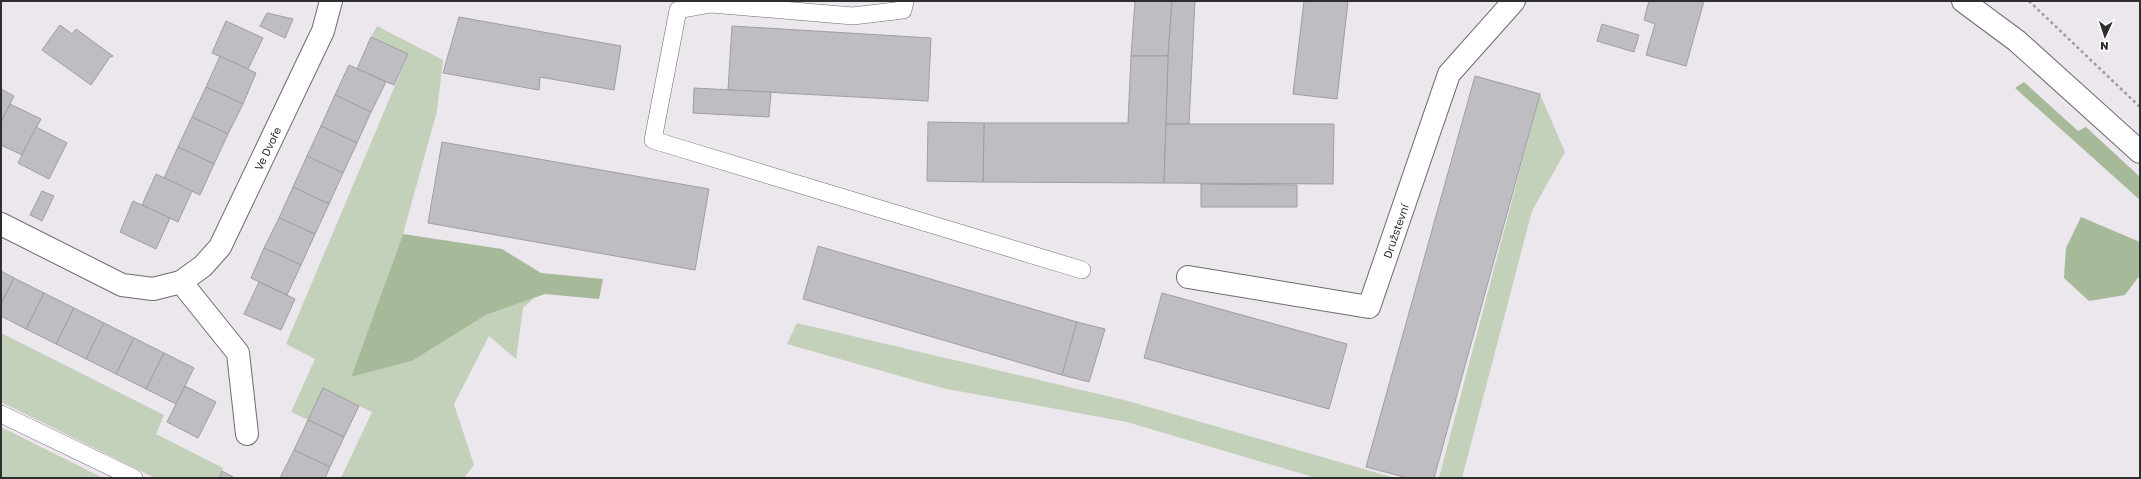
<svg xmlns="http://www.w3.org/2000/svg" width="2141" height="479" font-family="'Golos Text',sans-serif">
<rect width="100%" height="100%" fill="#ebe7ec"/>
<!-- green -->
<g fill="#c3d0ba">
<polygon points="377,26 443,60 437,111 403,234 351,377 412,361 486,315 545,294 534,298 523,308 516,359 489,336 454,404 474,465 464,478 341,478 372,412 323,389 308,420 291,412 315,359 286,344 408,55 371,37"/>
<polygon points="1540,94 1565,152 1532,211 1462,478 1439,478"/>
<polygon points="797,323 1128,401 1395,478 1316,478 1127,422 942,388 787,344"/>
<polygon points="1,333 164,415 156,434 223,468 219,478 155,478 1,402"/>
<polygon points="1,427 103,478 1,478"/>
</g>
<!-- forest -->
<g fill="#a6b998">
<polygon points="2024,82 2078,131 2086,127 2140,177 2140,200 2015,88"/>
<polygon points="2081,217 2140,242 2140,275 2125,295 2089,301 2064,278 2066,248"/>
<polygon points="403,234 502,249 541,273 603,279 599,299 545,294 486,315 412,361 351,377"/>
</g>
<!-- building -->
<g fill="#bdbdc2" stroke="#9e9ea3">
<polygon points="1135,1 1172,1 1168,56 1131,56"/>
<polygon points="1172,1 1195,1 1189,124 1166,124 1168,56"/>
<polygon points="1304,1 1348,1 1337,99 1293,94"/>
<polygon points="1649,1 1704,1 1686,66 1646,55 1655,24 1644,20"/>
<polygon points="267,13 293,19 285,38 260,26"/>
<polygon points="459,17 621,46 614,90 540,77 539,90 443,73"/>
<polygon points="226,21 263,38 248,69 212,53"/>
<polygon points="1602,24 1639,35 1634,52 1597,41"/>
<polygon points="60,25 72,34 76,29 113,56 110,57 91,85 42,50"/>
<polygon points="732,26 931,38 928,101 728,90"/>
<polygon points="371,37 408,54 394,85 357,69"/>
<polygon points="220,56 256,73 243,104 206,87"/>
<polygon points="1131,56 1168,56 1164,183 983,182 984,123 1128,123"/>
<polygon points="349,65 386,82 371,112 335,95"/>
<polygon points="1475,76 1540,94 1434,478 1408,478 1366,467"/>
<polygon points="206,87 243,104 228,134 192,117"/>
<polygon points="694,88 771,92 769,117 693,113"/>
<polygon points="1,89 14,96 1,122"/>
<polygon points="335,95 371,112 357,143 321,126"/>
<polygon points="10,104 41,119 22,155 1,145 1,122"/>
<polygon points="192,117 228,134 214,164 178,147"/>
<polygon points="928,122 984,123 983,182 927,181"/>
<polygon points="1166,124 1334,124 1333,184 1164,183"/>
<polygon points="321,126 357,143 343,173 307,156"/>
<polygon points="36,127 67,143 49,179 18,163"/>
<polygon points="442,142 709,189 695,270 428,223"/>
<polygon points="178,147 214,164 200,195 164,178"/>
<polygon points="307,156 343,173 329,204 293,187"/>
<polygon points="156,174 192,191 178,222 142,205"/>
<polygon points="1201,184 1297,185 1297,207 1201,207"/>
<polygon points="293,187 329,204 315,234 279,218"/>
<polygon points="42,191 54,196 42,221 30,215"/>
<polygon points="133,201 170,218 156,249 120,232"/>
<polygon points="279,218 315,234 301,265 264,248"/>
<polygon points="818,246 1077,322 1062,375 803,299"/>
<polygon points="264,248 301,265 287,295 251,278"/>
<polygon points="1,271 14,278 1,304"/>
<polygon points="14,278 44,293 26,329 1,316 1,304"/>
<polygon points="259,282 295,299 281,330 244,314"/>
<polygon points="44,293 74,308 56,344 26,329"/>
<polygon points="1162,293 1347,344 1329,409 1144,358"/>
<polygon points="74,308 104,323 86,359 56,344"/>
<polygon points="1077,322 1105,329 1089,382 1062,375"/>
<polygon points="104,323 134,338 116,374 86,359"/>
<polygon points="134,338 164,353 146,389 116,374"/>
<polygon points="164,353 194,368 176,404 146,389"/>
<polygon points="185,386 216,402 198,438 167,422"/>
<polygon points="323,388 359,406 344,437 308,420"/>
<polygon points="308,420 344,437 330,467 294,450"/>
<polygon points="294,450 330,467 325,478 280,478"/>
<polygon points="222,471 235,478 219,478"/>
</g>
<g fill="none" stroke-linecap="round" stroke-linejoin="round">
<defs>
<g id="lane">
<polyline points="905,1 903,10 853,16 711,4 678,10 653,140 1082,270"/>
<polyline points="1,414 134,478"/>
</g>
<g id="street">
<polyline points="1,224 122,285 153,289 181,282 238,353 247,434"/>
<path id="s1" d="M1188 277 1369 307 1449 74 1514 1"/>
<path id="s2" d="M181 282 203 266 220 247 323 31 331 1"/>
</g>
<polyline id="secondary" points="1963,1 2017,41 2140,152"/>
</defs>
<!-- lane casing -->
<use href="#lane" stroke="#6f6b6f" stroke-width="18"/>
<!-- street casing -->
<use href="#street" stroke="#6f6b6f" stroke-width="24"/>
<!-- secondary casing -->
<use href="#secondary" stroke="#6f6b6f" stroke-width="24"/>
<!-- path -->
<polyline stroke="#9f9ca0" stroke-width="2.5" stroke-dasharray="3 3" stroke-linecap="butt" points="2029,1 2140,107"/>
<!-- lane -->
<use href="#lane" stroke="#fff" stroke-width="17"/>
<!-- street -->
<use href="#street" stroke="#fff" stroke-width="22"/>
<!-- secondary -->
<use href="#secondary" stroke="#fff" stroke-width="22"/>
</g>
<g text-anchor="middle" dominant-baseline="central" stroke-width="3" stroke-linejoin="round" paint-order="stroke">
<!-- street labels -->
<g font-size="11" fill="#2e2d2f" stroke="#fff">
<text stroke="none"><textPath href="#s2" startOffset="162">Ve Dvoře</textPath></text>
<text stroke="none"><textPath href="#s1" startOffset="264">Družstevní</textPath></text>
</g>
</g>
<!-- border -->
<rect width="2141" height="479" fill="none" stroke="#2e2d2f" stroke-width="4"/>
<!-- north arrow -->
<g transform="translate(2105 36) rotate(183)" stroke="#ffffff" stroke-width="3" paint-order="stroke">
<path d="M0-3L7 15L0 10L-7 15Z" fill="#2e2d2f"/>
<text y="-6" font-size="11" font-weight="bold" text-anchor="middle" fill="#2e2d2f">N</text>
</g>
</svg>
